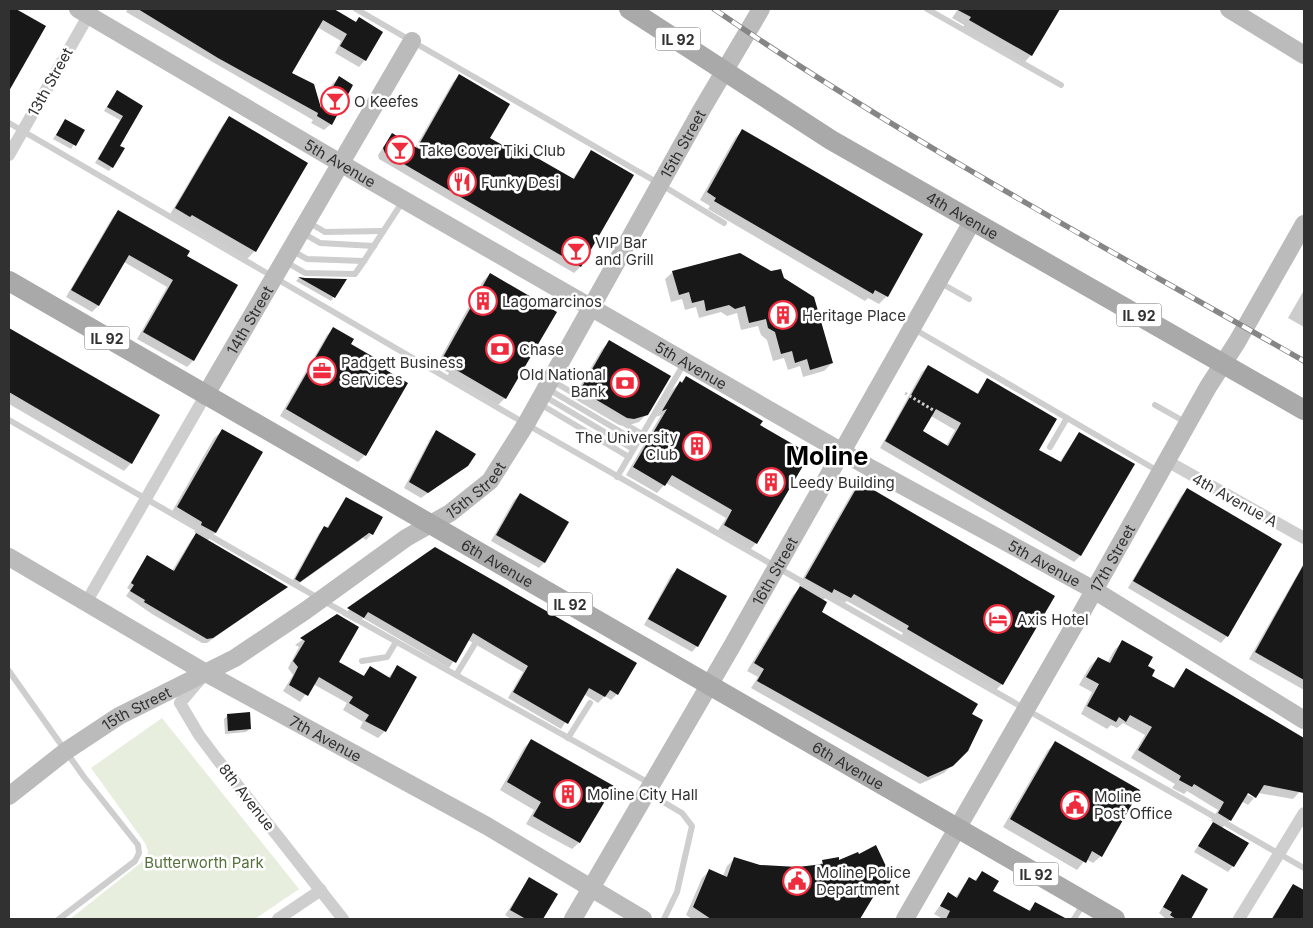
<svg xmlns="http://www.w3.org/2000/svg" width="1313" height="928" font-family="Inter,sans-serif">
<rect width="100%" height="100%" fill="#fff"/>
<!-- green -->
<polygon fill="#e7eede" points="162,718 299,889 255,919 70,919 147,858 148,851 145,843 91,768"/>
<!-- shadow -->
<g fill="#0003" fill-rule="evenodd">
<polygon points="9,9 13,9 44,26 9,88"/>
<polygon points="128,9 331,9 355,23 359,18 365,60 359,67 335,53 341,41 317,27 290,73 320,108 332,84 339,78 331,124 324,130 311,123 313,120 126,12"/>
<polygon points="958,9 1059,9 1031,55 1024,63 963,28 964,25 952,18"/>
<polygon points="459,76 488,139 514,153 518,149 572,180 591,151 632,175 580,267 574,273 379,159 378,155 392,135 415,148 453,82"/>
<polygon points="117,91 142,106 118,146 112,167 109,171 95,163 120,120 104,111"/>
<polygon points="229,118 255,251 247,259 169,216 222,126"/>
<polygon points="66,120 83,131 71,149 53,139"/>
<polygon points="742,131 887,296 879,304 868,298 865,301 708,209 710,206 700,200 735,138"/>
<polygon points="118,211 185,257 236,286 193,361 187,367 137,339 167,287 124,262 98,306 92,312 66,297 112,218"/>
<polygon points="673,272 782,279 832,363 824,371 803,377 800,366 788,370 784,358 773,361 767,340 761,335 758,326 741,330 737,313 727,316 721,312 699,318 696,307 685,310 682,299 671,302 665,279"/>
<polygon points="490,274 555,313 505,398 498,405 447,376 449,373 436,366 483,281"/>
<polygon points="299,278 305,279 344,280 331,301 296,281"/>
<polygon points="1304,290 1304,327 1288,318"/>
<polygon points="334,329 349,345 385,371 365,455 358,462 280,416 327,335"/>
<polygon points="9,330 158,416 131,463 124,471 9,404"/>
<polygon points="610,341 647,414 639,422 626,426 619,425 573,398 602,349"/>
<path d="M928 366 976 395 987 380 1038 450 1059 463 1079 433 1133 465 1080 556 1074 562 880 448 922 372ZM931 416 955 430 946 446 922 431Z"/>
<polygon points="687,377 759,425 808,455 756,543 749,551 717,532 726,518 666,483 657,493 626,475 661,415 656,417 672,390"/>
<polygon points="222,431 261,453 215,533 207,541 286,587 207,643 202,643 152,614 126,596 130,590 127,588 147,556 172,571 191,540 197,534 194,532 196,530 170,515 214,438"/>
<polygon points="436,432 467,465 421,498 404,488 431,437"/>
<polygon points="860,484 1053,597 1002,684 995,691 901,636 903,633 847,601 843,604 828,595 823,600 820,612 970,715 967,750 944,773 920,784 751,688 758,677 747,671 793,595 802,586 799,585 853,491"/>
<polygon points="1188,490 1227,636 1221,643 1128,588 1181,496"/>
<polygon points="520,495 567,522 544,563 539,568 491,541 514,500"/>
<polygon points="346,498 363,531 371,535 366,540 363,538 294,587 290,585 319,533 324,528 326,529"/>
<polygon points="435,548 617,694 611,700 605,696 598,703 584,694 561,729 508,698 523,672 468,640 449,668 363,618 357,623 342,615"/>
<polygon points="1304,563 1304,690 1249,659"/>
<polygon points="677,570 697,646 692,652 644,625 671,575"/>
<polygon points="337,616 337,662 363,676 370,668 388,678 397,667 415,677 385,731 378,738 360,728 363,722 343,710 347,703 313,684 300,702 283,691 293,675 288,668 299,647 295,645"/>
<polygon points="1123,642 1146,667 1150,676 1172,689 1186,669 1304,739 1304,787 1293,799 1258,793 1255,798 1243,789 1241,791 1254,798 1248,805 1241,801 1230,820 1222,828 1233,866 1228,872 1194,852 1214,822 1211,821 1218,810 1187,791 1184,794 1172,788 1175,784 1131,758 1145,735 1123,723 1117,728 1111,725 1107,729 1081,714 1092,692 1079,685 1090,666 1098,658 1107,663 1115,649"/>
<polygon points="227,716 250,729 246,732 225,734 224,719"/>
<polygon points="531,740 580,842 572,849 526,824 534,810 500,790 524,748"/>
<polygon points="1055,743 1101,856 1093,863 1086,859 1077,870 1003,827 1048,750"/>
<polygon points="858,854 886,887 878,895 875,892 859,919 692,919 686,915 702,878 709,871 723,876 727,866 734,859 760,866 798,868 819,866 823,861 838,861"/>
<polygon points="982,873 992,891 1028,911 1036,903 1051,912 1047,919 943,919 934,914 948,894 955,898 969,878 974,881"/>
<polygon points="1182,876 1206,890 1190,919 1166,919 1159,913"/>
<polygon points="529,879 556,895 542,919 511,919 505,915"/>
<polygon points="1293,885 1304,892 1304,919 1271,919"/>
</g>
<!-- building -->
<g fill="#181818" fill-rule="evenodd">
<polygon points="9,9 16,9 46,26 9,91"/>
<polygon points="138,9 334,9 356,22 359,17 383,32 366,61 340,46 347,34 323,20 292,73 314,84 321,108 339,76 353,85 332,125 317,116 318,113 218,58"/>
<polygon points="956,9 1060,9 1032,56 969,20 971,17"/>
<polygon points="459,74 510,104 490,138 515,152 518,147 574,179 591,150 634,175 581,267 385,153 383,148 392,133 417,148"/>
<polygon points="117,90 143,106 120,146 125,148 113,168 98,159 123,116 107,107"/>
<polygon points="229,116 308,163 256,252 192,215 190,217 175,208"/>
<polygon points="65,119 85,130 76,146 56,135"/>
<polygon points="742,129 923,234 888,297 875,290 873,294 714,201 716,198 707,192"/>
<polygon points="118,210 190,251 187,256 238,285 194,361 143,332 173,280 129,255 99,306 71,290"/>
<polygon points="740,253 771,271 781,269 784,278 814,297 833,363 810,370 807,359 795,363 792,351 781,354 775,332 768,328 766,319 749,323 745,306 735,309 729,305 706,311 704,300 692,303 689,292 679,295 672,271"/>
<polygon points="490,273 557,312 506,399 453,368 455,366 442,359"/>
<polygon points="298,277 305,278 347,279 335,298"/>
<polygon points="333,327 354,339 351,344 389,366 386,370 408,383 366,456 286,409"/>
<polygon points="9,328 160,415 132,464 9,392"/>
<polygon points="609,340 671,376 648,415 634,419 627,418 580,390"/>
<path d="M928 365 978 394 987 378 1057 419 1039 450 1061 462 1079 432 1135 464 1081 556 885 441ZM936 409 961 423 948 446 923 431Z"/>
<polygon points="686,376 763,421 760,425 810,454 757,544 724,525 732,510 672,475 665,486 633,467 667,409 662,411 680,381 682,383"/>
<polygon points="222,429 263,452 216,533 201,525 202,522 177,507"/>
<polygon points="436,430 476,454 468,466 428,493 409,482"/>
<polygon points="860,482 1055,596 1003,685 907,629 909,626 854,594 851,598 834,589 832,593 805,578"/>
<polygon points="1187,488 1282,544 1228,637 1133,581"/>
<polygon points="520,493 569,522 545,563 496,535"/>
<polygon points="346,497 383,517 373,535 369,533 300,582 295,579 324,526 328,528"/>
<polygon points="196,533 288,587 213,638 207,639 144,602 145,600 130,591 134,585 131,583 147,555 174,571"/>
<polygon points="435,547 637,663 618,695 610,690 605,697 589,688 568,724 513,692 528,666 473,633 456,663 368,612 364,618 347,608"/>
<polygon points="1304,564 1304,680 1255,652"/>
<polygon points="677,568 727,596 698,647 648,619"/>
<polygon points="800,586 827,602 822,612 978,704 972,714 983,720 968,751 953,766 928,777 757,681 764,669 754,663"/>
<polygon points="337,614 359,627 339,662 364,676 370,666 390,678 397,665 417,677 386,732 365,721 369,715 349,703 353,697 319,677 308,696 289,685 298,667 293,661 305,641 300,638"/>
<polygon points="1122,640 1153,657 1148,666 1155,670 1152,676 1174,688 1186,668 1304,738 1304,793 1264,785 1256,798 1248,793 1231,821 1218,813 1224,802 1194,784 1192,787 1179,780 1181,776 1138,750 1152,727 1130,715 1126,722 1119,717 1116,722 1087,706 1099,684 1086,677 1098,657 1110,663"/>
<polygon points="250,712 251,729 228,731 227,714"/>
<polygon points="531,739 614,786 580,843 533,816 541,802 507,782"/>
<polygon points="1055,741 1140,790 1102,857 1092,851 1086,863 1010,819"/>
<polygon points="1213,822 1249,843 1234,867 1198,846"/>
<polygon points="876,845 892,879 887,888 881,884 860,919 711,919 693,907 709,869 727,877 734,857 760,865 798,867 823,864 822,860 839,857 839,860 858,852 859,854"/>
<polygon points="982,871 999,881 993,891 1030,911 1035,902 1067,919 946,919 950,911 940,906 948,892 957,898 969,877 976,881"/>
<polygon points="1182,874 1208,889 1191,919 1176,919 1170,915 1172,912 1163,907"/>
<polygon points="529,877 558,894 543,919 526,919 510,910"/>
<polygon points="1293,884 1304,890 1304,919 1272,919"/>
</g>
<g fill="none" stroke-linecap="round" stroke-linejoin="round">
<!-- path -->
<polyline stroke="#cecece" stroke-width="3" stroke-dasharray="2.5 2.5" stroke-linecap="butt" points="905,393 956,424"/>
<!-- lane -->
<g stroke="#cecece" stroke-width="6">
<polyline points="356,9 660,184 724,223"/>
<polyline points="927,9 1061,85"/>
<polyline points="9,123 526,424 1304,868"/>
<polyline points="308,222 325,232 383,231"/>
<polyline points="301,232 320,243 374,246"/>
<polyline points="291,250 307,259 364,261 403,201"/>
<polyline points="286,262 305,273 355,274 364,261"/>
<polyline points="939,282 969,299"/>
<polyline points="914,329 1158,471"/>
<polyline points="551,380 642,434"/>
<polyline points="548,389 638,442"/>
<polyline points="544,396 633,449"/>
<polyline points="540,404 629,457"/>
<polyline points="1155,405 1187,423"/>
<polyline points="9,420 320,599 651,784"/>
<polyline points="1050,447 1067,418"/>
<polyline points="617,477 685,362"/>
<polyline points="362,661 387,657 396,642"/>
<polyline points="9,671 84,777 138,845 139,853 135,861 59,919"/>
<polyline points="456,675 476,642"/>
<polyline points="568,738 590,703"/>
<polyline points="648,793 682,813 692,826 677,892 664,919"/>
<polyline points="1074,919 1084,903"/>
</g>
<!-- street -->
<g stroke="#cecece" stroke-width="12">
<polyline points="9,155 92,9"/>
<polyline points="1167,461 1304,538"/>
<polyline points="87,601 205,396"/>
<polyline points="202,677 180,703 199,735 217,759 343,919"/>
<polyline points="278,919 321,890"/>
<polyline points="1239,919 1304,813"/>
</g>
<!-- secondary -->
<g stroke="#bbb" stroke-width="18">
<path id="s1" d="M78 9 371 181 872 469 1094 590 1304 720"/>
<polyline points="1229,9 1304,55"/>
<path id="s2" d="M205 396 412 41"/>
<path id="s3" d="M9 557 206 673 487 826 643 919"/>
<path id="s4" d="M9 796 66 751 119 716 235 658 305 611 406 538 450 513 490 481 526 424 702 109 761 9"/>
<path id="s5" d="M573 919 732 646 973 220"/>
<path id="s6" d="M905 919 1082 612 1208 387 1237 342 1304 224"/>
</g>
<!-- primary -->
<g stroke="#a9a9a9" stroke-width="20">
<path id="s7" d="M629 9 831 140 1304 410"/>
<path id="s8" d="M9 281 1115 919"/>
</g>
<defs>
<path id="rail" d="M714 9C901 138 1107 248 1304 361"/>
</defs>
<!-- rail casing -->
<use href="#rail" stroke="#868686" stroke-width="5.5"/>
<!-- rail -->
<use href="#rail" stroke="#fff" stroke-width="4" stroke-dasharray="11" stroke-linecap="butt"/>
</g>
<!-- icons -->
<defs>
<symbol id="bar-ring" viewBox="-11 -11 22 22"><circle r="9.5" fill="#fff" stroke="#ef2b3e" stroke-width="1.5"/><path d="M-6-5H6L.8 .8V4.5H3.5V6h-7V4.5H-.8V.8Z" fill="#ef2b3e"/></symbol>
<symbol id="restaurant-ring" viewBox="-11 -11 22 22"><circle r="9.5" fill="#fff" stroke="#ef2b3e" stroke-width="1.5"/><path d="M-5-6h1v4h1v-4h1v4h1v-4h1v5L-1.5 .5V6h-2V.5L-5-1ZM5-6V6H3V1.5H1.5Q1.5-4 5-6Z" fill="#ef2b3e"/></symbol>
<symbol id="building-ring" viewBox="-11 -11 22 22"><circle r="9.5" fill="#fff" stroke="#ef2b3e" stroke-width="1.5"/><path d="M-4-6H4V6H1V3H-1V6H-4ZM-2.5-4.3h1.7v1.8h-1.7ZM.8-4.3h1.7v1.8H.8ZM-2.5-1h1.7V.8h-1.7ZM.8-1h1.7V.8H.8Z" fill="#ef2b3e"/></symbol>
<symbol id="bank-ring" viewBox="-11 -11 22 22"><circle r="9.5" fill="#fff" stroke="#ef2b3e" stroke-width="1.5"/><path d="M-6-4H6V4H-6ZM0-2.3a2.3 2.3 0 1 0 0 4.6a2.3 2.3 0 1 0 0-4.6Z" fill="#ef2b3e"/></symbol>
<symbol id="office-ring" viewBox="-11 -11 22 22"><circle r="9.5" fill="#fff" stroke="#ef2b3e" stroke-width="1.5"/><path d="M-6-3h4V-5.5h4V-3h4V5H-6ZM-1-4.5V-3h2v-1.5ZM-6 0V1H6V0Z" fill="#ef2b3e"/></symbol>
<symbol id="hotel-ring" viewBox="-11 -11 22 22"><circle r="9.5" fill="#fff" stroke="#ef2b3e" stroke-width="1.5"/><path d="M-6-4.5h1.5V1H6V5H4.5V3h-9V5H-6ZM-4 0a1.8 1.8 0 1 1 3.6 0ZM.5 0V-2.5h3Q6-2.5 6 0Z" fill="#ef2b3e"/></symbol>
<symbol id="civic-ring" viewBox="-11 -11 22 22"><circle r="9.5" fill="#fff" stroke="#ef2b3e" stroke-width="1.5"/><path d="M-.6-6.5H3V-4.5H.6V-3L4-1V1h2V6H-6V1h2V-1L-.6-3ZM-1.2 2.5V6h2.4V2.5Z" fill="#ef2b3e"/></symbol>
</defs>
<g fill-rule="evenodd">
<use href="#bar-ring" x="319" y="85" width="32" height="32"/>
<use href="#bar-ring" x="384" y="134" width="32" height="32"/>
<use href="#restaurant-ring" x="446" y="166" width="32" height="32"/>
<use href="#bar-ring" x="560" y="235" width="32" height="32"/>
<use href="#building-ring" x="467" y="285" width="32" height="32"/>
<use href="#building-ring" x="767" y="299" width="32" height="32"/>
<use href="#bank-ring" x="484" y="333" width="32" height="32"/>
<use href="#office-ring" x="306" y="355" width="32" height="32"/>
<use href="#bank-ring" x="609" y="367" width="32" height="32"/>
<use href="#building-ring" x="681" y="430" width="32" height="32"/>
<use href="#building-ring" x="755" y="466" width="32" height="32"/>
<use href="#hotel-ring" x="982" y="603" width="32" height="32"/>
<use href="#building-ring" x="552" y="778" width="32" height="32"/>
<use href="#civic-ring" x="1059" y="789" width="32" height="32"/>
<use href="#civic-ring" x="781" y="865" width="32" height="32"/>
</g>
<g text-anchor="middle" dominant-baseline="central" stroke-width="5" stroke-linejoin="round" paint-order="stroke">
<!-- shield labels -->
<g fill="#fff" stroke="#6f6f6f" stroke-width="1">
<rect x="655.5" y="27.5" width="45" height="23" rx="4"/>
<rect x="1116.5" y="303.5" width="45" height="23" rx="4"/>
<rect x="84.5" y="326.5" width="45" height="23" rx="4"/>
<rect x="547.5" y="592.5" width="45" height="23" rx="4"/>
<rect x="1013.5" y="862.5" width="45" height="23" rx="4"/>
</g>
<g font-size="14" font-weight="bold" fill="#313131">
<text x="678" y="39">IL 92</text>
<text x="1139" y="315">IL 92</text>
<text x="107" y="338">IL 92</text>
<text x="570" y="604">IL 92</text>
<text x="1036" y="874">IL 92</text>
</g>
<!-- street labels -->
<g font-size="15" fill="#313131" stroke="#fff">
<text transform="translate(50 82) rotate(-61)">13th Street</text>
<text stroke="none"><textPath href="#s4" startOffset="965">15th Street</textPath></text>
<text stroke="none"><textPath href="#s1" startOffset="304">5th Avenue</textPath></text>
<text stroke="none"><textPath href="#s7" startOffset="392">4th Avenue</textPath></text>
<text stroke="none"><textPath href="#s2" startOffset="88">14th Street</textPath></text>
<text stroke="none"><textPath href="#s1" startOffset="709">5th Avenue</textPath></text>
<text stroke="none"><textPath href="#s4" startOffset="560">15th Street</textPath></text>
<text transform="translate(1235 500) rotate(29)">4th Avenue A</text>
<text stroke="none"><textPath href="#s6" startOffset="416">17th Street</textPath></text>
<text stroke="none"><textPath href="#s8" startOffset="564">6th Avenue</textPath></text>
<text stroke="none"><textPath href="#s1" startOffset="1114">5th Avenue</textPath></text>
<text stroke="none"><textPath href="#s5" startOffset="402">16th Street</textPath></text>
<text stroke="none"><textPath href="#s4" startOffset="155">15th Street</textPath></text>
<text stroke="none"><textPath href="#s3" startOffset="365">7th Avenue</textPath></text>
<text stroke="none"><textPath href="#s8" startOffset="969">6th Avenue</textPath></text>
<text transform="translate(247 797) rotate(52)">8th Avenue</text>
</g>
<!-- poi labels -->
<g font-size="15" fill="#313131" stroke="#fff" text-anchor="start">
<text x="354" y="101">O Keefes</text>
<text x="419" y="150">Take Cover Tiki Club</text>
<text x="481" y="182">Funky Desi</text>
<text x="595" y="242">VIP Bar<tspan x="595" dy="17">and Grill</tspan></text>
<text x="502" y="301">Lagomarcinos</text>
<text x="802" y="315">Heritage Place</text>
<text x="519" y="349">Chase</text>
<text x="341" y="362">Padgett Business<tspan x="341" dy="17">Services</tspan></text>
<text x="606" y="374" text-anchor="end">Old National<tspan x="606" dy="17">Bank</tspan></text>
<text x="678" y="437" text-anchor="end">The University<tspan x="678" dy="17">Club</tspan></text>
<text x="790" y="482">Leedy Building</text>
<text x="1017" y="619">Axis Hotel</text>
<text x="587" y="794">Moline City Hall</text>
<text x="1094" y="796">Moline<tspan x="1094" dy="17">Post Office</tspan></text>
<text x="816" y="872">Moline Police<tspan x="816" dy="17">Department</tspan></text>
</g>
<!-- park labels -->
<g font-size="15" fill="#55703b" stroke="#fff">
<text x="204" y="862">Butterworth Park</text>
</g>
<!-- town labels -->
<g font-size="25" font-weight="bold" fill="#000" stroke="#fff">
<text x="827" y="456">Moline</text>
</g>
</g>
<!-- border -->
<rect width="1313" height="928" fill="none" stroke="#313131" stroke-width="20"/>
</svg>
